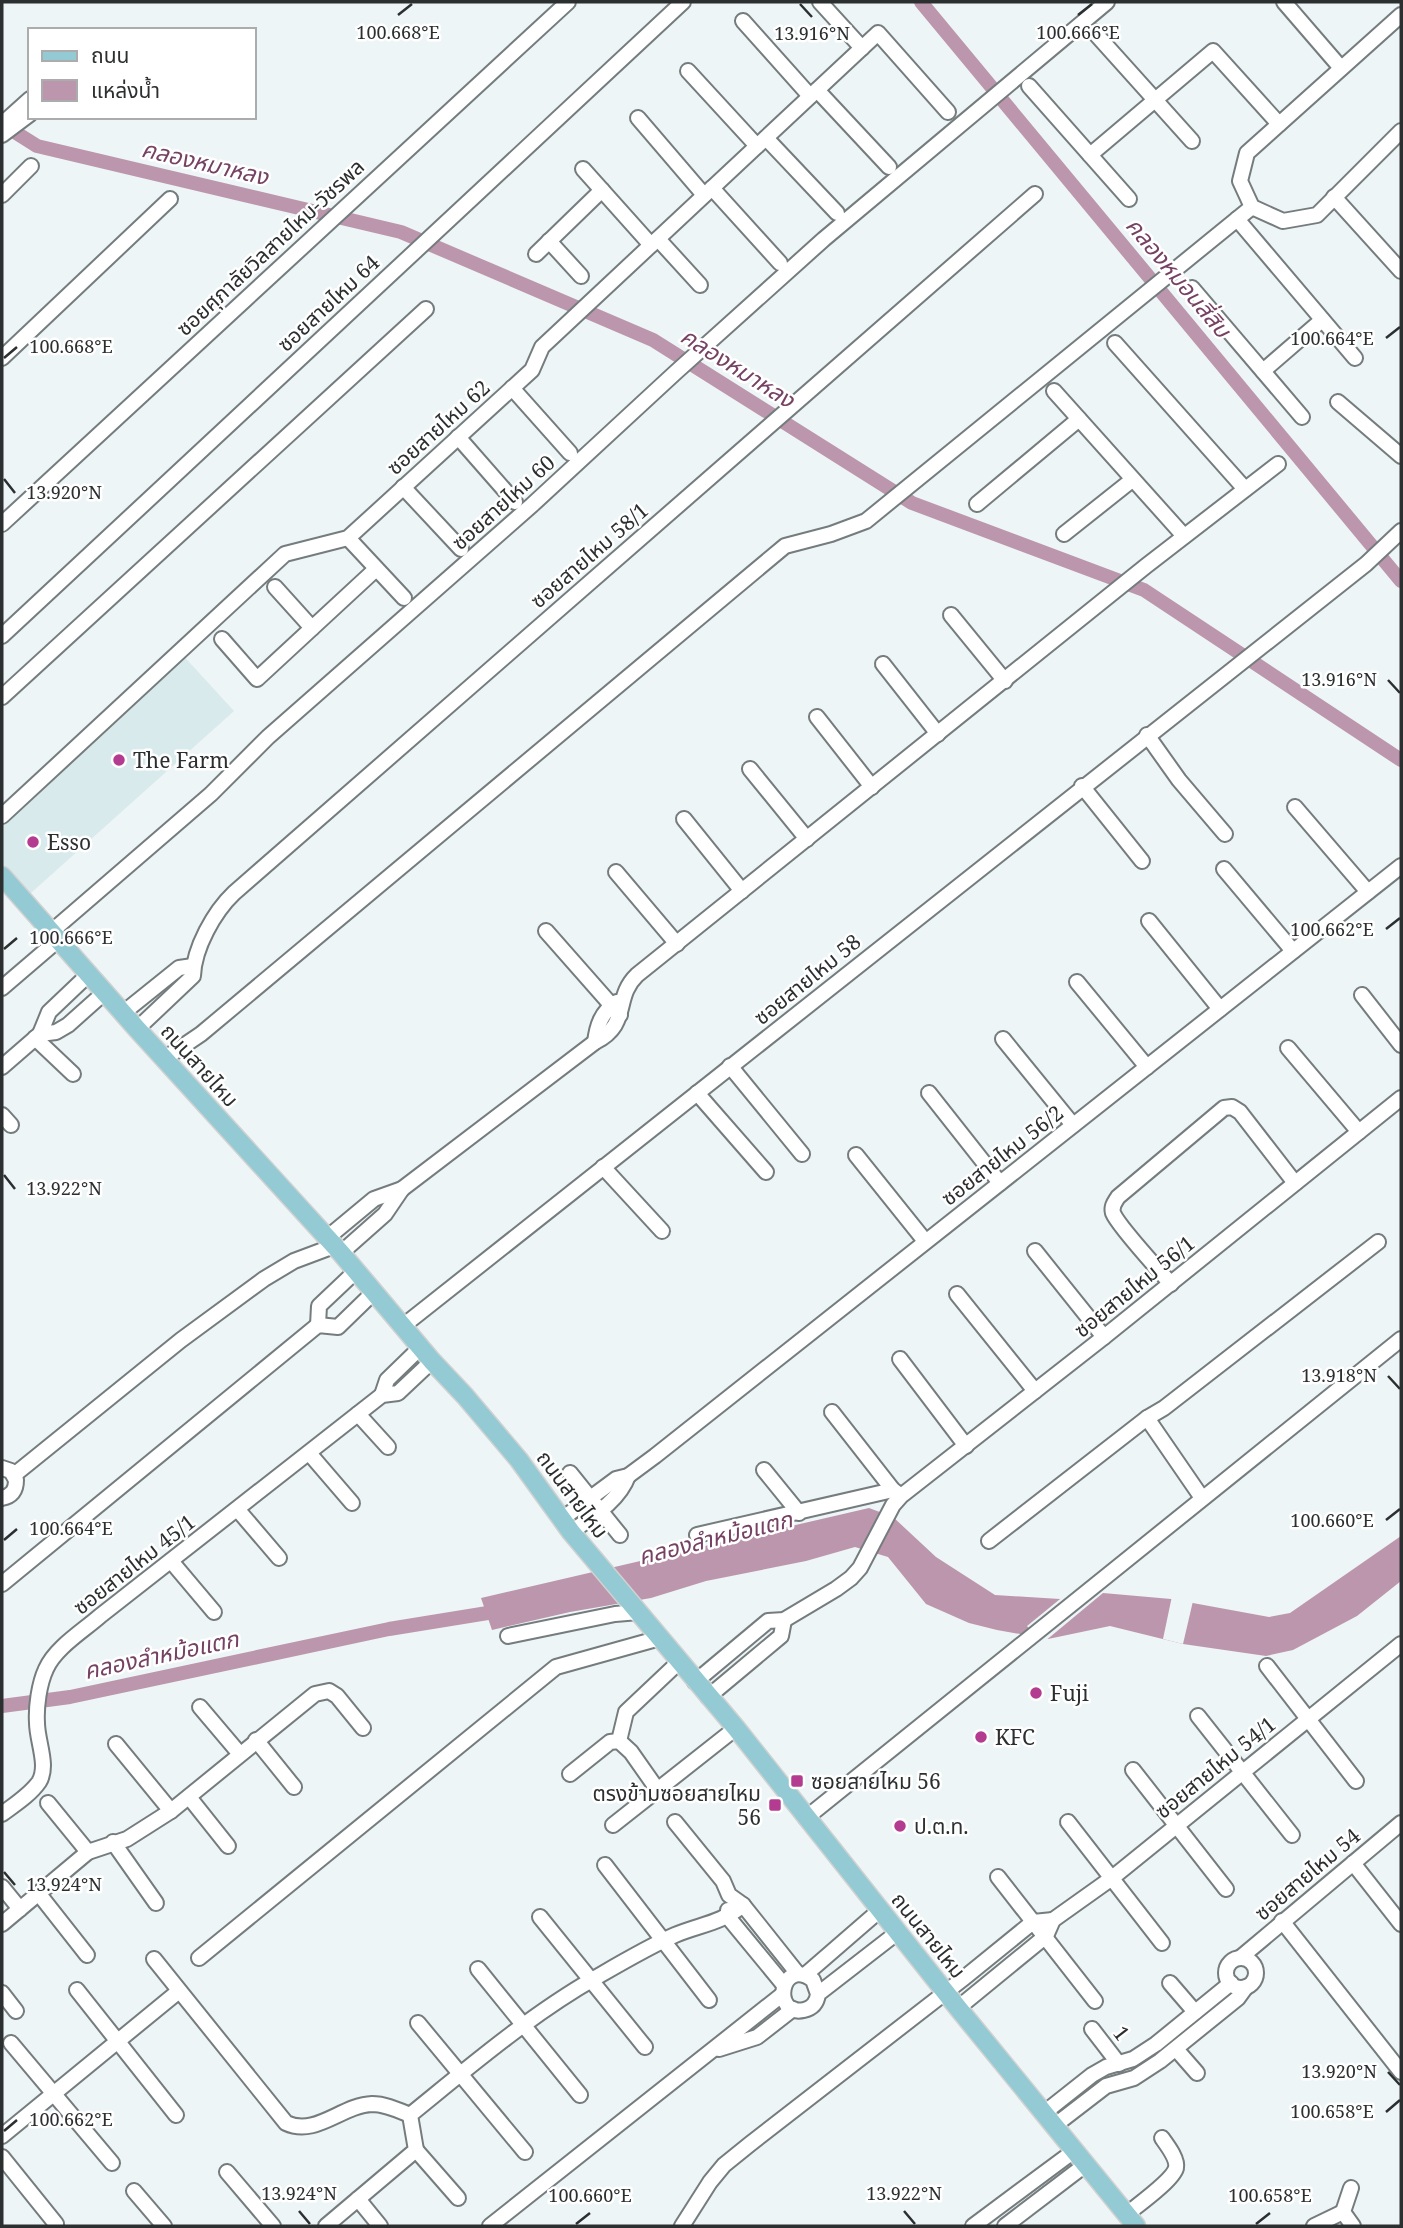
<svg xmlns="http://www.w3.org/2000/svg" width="1403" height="2228" font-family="'Noto Serif','Noto Sans Thai',serif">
<rect width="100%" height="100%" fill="#edf5f6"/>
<!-- built -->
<polygon fill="#d9eaed" points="179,651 234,711 22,901 2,878 2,814"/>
<!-- water -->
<polygon fill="#bc96ad" points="869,1508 893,1517 936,1557 995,1595 1060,1599 1103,1593 1171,1599 1269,1617 1290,1613 1401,1536 1401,1581 1357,1616 1293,1650 1266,1656 1183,1644 1110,1626 1048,1639 997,1630 969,1623 926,1604 888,1557 855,1547 806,1561 706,1581 651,1598 570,1612 492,1630 481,1598"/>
<!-- pier -->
<g fill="#edf5f6">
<polygon points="1100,1590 1103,1593 1044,1642 1039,1641 1027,1626 1065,1595"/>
<polygon points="1172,1596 1193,1601 1183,1644 1163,1639"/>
</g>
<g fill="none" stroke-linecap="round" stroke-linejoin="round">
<!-- canal -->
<g stroke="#bc96ad" stroke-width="14">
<polyline points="921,2 1401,581"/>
<polyline points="2,124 37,146 401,232 653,340 912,503 1144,590 1401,760"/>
<polyline points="2,1706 70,1697 389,1629 506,1610"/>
</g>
<defs>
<g id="minor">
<polyline points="820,2 862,48"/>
<polyline points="1284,2 1341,68"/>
<polyline points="1401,15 1247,153 1240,181 1252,207 1283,221 1317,215 1401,131"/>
<polyline points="743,21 810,96"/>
<polyline points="1094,32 1192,141"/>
<polyline points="688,71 757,146"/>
<polyline points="1029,86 1129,199"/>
<polyline points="817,90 889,167"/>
<polyline points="638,118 704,195"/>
<polyline points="2,124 30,99"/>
<polyline points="2,135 30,114"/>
<polyline points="766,138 837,213"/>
<polyline points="1090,155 1213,51 1279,124"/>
<polyline points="583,169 651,245"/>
<polyline points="712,188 780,263"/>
<polyline points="2,195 31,166"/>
<polyline points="1334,197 1401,271"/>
<polyline points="1237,219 1355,358"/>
<polyline points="658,239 700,285"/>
<polyline points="549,241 581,276"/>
<polyline points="536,254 602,190"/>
<polyline points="1192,288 1302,417"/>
<polyline points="1115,343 1245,489"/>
<polyline points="2,358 170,199"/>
<polyline points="1263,371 1322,320"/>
<polyline points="512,388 570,453"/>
<polyline points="1054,391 1184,536"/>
<polyline points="1338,402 1401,456"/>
<polyline points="458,437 515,502"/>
<polyline points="403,487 461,549"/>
<polyline points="977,504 1079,419"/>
<polyline points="2,524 568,2"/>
<polyline points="1064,534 1132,480"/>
<polyline points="348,538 404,598"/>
<polyline points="275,587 312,628"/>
<polyline points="951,615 1005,681"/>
<polyline points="2,636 683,2"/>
<polyline points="222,639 257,679 376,569"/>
<polyline points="883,664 938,734"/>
<polyline points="2,697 426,309"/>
<polyline points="817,717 872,787"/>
<polyline points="1147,735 1179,780 1225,834"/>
<polyline points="750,769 807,839"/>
<polyline points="1082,786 1142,861"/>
<polyline points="1295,807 1368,892"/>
<polyline points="2,816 285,554 348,538 532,370 542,347 878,33 948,112"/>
<polyline points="684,819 742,891"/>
<polyline points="1224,869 1293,951"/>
<polyline points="616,872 677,944"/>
<polyline points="1149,921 1220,1009"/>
<polyline points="546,931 620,1015"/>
<polyline points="51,932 211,794 268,737 532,505 676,372 824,239 1107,2"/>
<polyline points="1077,982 1147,1067"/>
<polyline points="2,988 58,940"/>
<polyline points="1362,995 1401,1045"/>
<polyline points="123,1013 179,968 193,966"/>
<path d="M137 1029 193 976C194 948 214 912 234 893L1035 194"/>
<polyline points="40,1034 49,1012 89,974"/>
<polyline points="35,1038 73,1074"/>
<polyline points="1003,1039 1073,1125"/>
<path d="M595 1042C597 1026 601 1012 617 1002"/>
<polyline points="1288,1048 1359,1132"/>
<polyline points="164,1059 201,1034 785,546 831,534 866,521 1252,207"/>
<polyline points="730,1066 802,1154"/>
<polyline points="2,1067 40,1034 56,1032 68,1025 105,992"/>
<polyline points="697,1093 766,1172"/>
<polyline points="929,1093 1000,1183"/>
<polyline points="2,1115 11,1125"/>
<polyline points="856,1155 925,1241"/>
<polyline points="603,1167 662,1231"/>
<path d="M327 1238 374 1199 402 1189 595 1042C631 1024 613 998 637 975L1146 566 1278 464"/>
<polyline points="1035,1251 1104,1337"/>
<polyline points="341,1253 385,1214 402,1189"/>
<path d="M1171 1284C1159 1270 1118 1226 1113 1213 1111 1206 1115 1202 1118 1197L1224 1108 1232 1107 1240 1112 1295 1183"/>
<polyline points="957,1294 1035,1391"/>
<polyline points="318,1325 319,1306 356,1271"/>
<polyline points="403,1326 1366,564 1401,531"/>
<polyline points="900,1359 966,1446"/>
<polyline points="382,1395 387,1380 421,1347"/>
<polyline points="832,1412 893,1490 900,1495"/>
<polyline points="358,1414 388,1447"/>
<polyline points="309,1453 352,1503"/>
<path d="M2 1468 11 1471 16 1480C16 1490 12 1496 2 1498"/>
<polyline points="764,1470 799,1513"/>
<polyline points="570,1473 620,1535"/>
<polyline points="14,1475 181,1340 264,1279 294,1261 334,1246"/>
<polyline points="1202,1498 1147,1418 1164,1408 1378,1242"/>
<polyline points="238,1510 279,1558"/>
<polyline points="562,1519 616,1479 628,1476 655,1456 1401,866"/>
<path d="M571 1532C592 1517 619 1501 628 1476"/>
<polyline points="697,1535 893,1490"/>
<polyline points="989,1541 1147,1418"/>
<polyline points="171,1561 214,1612"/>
<polyline points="2,1584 318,1325 338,1327 374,1292"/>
<polyline points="508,1636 615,1614 639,1612"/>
<polyline points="1267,1666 1356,1781"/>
<polyline points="695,1682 768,1621 784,1620 836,1589 851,1578 860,1568 893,1505 901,1496 1104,1337 1401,1098"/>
<polyline points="708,1697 781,1636 784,1620"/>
<polyline points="200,1707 239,1753"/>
<polyline points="1198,1716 1292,1835"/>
<polyline points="256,1740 294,1787"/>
<polyline points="619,1741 626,1712 680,1661"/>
<polyline points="116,1744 171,1811"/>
<polyline points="1133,1770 1226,1889"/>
<polyline points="570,1774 610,1742 619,1741 631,1752 657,1789"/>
<polyline points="189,1797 228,1846"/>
<polyline points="48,1803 88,1852"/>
<path d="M2 1814C14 1805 30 1795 39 1782 49 1766 37 1741 37 1723 36 1707 39 1684 46 1669 55 1648 83 1631 100 1616L382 1395 398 1393 432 1361"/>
<polyline points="806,1818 1401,1339"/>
<polyline points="675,1822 723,1881 729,1895 743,1905 798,1974"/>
<polyline points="1068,1822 1162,1943"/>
<polyline points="613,1825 736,1728"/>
<polyline points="113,1842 156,1903"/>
<polyline points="1353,1863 1401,1924"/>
<polyline points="605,1865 709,2000"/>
<polyline points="998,1877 1095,2001"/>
<polyline points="2,1887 20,1909"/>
<polyline points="39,1894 87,1955"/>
<polyline points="728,1910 728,1917 784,1985"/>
<polyline points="540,1917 645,2047"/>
<polyline points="1282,1921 1401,2072"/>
<polyline points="2,1924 88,1852 127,1839 171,1811 315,1694 329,1691 337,1696 363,1728"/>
<polyline points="199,1958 556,1667 660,1638"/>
<polyline points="1240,1958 1401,1823"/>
<circle cx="1241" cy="1973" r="15"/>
<path d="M154 1959 286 2123C316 2137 342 2105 372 2104 385 2104 398 2110 410 2115"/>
<polyline points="478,1969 580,2095"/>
<polyline points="805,1975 880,1910"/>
<polyline points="1170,1983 1195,2012"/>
<polyline points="77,1990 176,2115"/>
<polyline points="2,1993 16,2011"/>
<path d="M818 1994 813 1980C780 1956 771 2017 804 2010 813 2008 817 2002 818 1994L898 1932"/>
<polyline points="958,2008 1046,1936 1053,1920 1112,1878 1401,1644"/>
<polyline points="418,2023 525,2152"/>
<polyline points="1092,2029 1119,2064"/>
<polyline points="11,2043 112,2163"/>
<polyline points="719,2049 757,2037 793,2009"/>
<polyline points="1176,2049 1197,2073"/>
<polyline points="1044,2113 1092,2075 1106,2067 1133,2059 1156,2044 1231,1983"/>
<polyline points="1054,2126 1106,2086 1134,2078 1160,2061 1238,1998 1246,1987"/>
<polyline points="2,2136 179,1991"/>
<polyline points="416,2150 458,2198"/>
<polyline points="2,2157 56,2224"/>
<polyline points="227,2172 273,2226"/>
<polyline points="1351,2188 1343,2212 1353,2226"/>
<polyline points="134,2191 164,2226"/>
<polyline points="358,2199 380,2226"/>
<path d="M1127 2214C1138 2205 1173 2180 1176 2168 1178 2159 1167 2145 1162 2138"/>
<path d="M326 2226 416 2150 410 2115C468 2068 530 2015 595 1978 621 1963 648 1947 675 1935 701 1924 720 1924 743 1905"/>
<polyline points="490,2226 783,1994"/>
<polyline points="682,2226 710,2182 724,2165 750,2144 964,1978 1033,1922 1053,1920"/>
<polyline points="973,2226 1074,2151"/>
<polyline points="1005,2226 1085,2165"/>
<polyline points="1314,2226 1343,2212"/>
</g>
<polyline id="major" points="2,876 137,1029 341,1253 432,1361 465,1396 519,1460 571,1532 736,1728 958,2008 1136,2226"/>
</defs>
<!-- minor casing -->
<use href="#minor" stroke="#757c7d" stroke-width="18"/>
<!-- major casing -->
<use href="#major" stroke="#d1d1d1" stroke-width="21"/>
<!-- minor -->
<use href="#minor" stroke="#fff" stroke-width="14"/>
<!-- major -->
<use href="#major" stroke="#93cad3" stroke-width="18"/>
</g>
<!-- ticks -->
<path fill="none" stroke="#2c2f30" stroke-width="2.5" d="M800 4 812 17M398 15 412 4M1078 15 1092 4M1386 338 1400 327M4 358 17 347M4 479 15 493M1388 680 1400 693M1386 929 1400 918M4 949 17 938M4 1175 15 1189M1388 1376 1400 1389M1386 1520 1400 1509M4 1540 17 1529M4 1872 15 1885M1388 2072 1400 2085M1386 2112 1400 2100M4 2131 17 2120M299 2211 310 2224M904 2211 915 2224M576 2224 590 2213M1256 2224 1270 2213"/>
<!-- markers -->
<g fill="#b43c90" stroke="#fff" stroke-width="2.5">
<circle cx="119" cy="760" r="7"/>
<circle cx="33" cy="842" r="7"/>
<circle cx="1036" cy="1693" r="7"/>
<circle cx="981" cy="1737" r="7"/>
<rect x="790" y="1774" width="14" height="14" rx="3.5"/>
<rect x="768" y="1798" width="14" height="14" rx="3.5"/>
<circle cx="900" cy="1826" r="7"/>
</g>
<g text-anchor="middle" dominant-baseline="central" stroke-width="5" stroke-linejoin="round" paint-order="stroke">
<!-- street labels -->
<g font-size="21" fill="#2c2f30" stroke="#fff">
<text transform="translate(270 247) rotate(-43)">ซอยศุภาลัยวิลสายไหม-วัชรพล</text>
<text transform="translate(328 303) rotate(-43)">ซอยสายไหม 64</text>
<text transform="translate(438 427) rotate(-42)">ซอยสายไหม 62</text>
<text transform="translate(503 502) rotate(-42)">ซอยสายไหม 60</text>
<text transform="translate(589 555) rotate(-41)">ซอยสายไหม 58/1</text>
<text transform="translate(807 979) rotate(-39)">ซอยสายไหม 58</text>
<text transform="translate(200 1065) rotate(48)">ถนนสายไหม</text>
<text transform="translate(1002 1155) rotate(-38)">ซอยสายไหม 56/2</text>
<text transform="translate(1134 1286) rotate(-39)">ซอยสายไหม 56/1</text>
<text transform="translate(573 1494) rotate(53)">ถนนสายไหม</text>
<text transform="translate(134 1564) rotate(-38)">ซอยสายไหม 45/1</text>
<text transform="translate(1215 1767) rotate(-39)">ซอยสายไหม 54/1</text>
<text transform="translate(1307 1874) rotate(-40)">ซอยสายไหม 54</text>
<text transform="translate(929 1935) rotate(51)">ถนนสายไหม</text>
<text transform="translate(1122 2033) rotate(52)">1</text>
</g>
<!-- poi labels -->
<g font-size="21" fill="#2c2f30" stroke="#fff" text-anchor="start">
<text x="133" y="760">The Farm</text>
<text x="47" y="842">Esso</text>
<text x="1050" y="1693">Fuji</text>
<text x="995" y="1737">KFC</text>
<text x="811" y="1781">ซอยสายไหม 56</text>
<text x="761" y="1793" text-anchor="end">ตรงข้ามซอยสายไหม<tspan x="761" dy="24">56</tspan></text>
<text x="914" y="1826">ป.ต.ท.</text>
</g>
<!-- water labels -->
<g font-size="23" font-style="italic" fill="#764263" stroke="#fff">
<text transform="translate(205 162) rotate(13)">คลองหมาหลง</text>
<text transform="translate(1179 277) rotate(50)">คลองหมอนสี่สิบ</text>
<text transform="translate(738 367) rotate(32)">คลองหมาหลง</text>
<text transform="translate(715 1537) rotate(-14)">คลองลำหม้อแตก</text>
<text transform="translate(161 1654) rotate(-12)">คลองลำหม้อแตก</text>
</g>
</g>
<g font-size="18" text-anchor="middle" fill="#2c2f30" stroke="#fff" stroke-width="5" stroke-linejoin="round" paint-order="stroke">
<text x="398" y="39">100.668°E</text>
<text x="1078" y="39">100.666°E</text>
<text x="812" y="40">13.916°N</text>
<text x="1332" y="345">100.664°E</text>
<text x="71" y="353">100.668°E</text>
<text x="64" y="499">13.920°N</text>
<text x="1339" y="686">13.916°N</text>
<text x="1332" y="936">100.662°E</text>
<text x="71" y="944">100.666°E</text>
<text x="64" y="1195">13.922°N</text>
<text x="1339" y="1382">13.918°N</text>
<text x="1332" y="1527">100.660°E</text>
<text x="71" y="1535">100.664°E</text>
<text x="64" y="1891">13.924°N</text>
<text x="1339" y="2078">13.920°N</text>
<text x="1332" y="2118">100.658°E</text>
<text x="71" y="2126">100.662°E</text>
<text x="299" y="2200">13.924°N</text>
<text x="904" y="2200">13.922°N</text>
<text x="590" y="2202">100.660°E</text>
<text x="1270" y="2202">100.658°E</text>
</g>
<!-- border -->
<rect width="1403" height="2228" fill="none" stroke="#2c2f30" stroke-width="7"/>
<!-- legend -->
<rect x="28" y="28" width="228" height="91" fill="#ffffff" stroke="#abacac" stroke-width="2"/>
<rect x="42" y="51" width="35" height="10" fill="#93cad3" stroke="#abacac" stroke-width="2"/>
<text x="91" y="63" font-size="21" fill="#2c2f30">ถนน</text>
<rect x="42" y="80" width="35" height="21" fill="#bc96ad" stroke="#abacac" stroke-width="2"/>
<text x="91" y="98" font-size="21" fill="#2c2f30">แหล่งน้ำ</text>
</svg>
